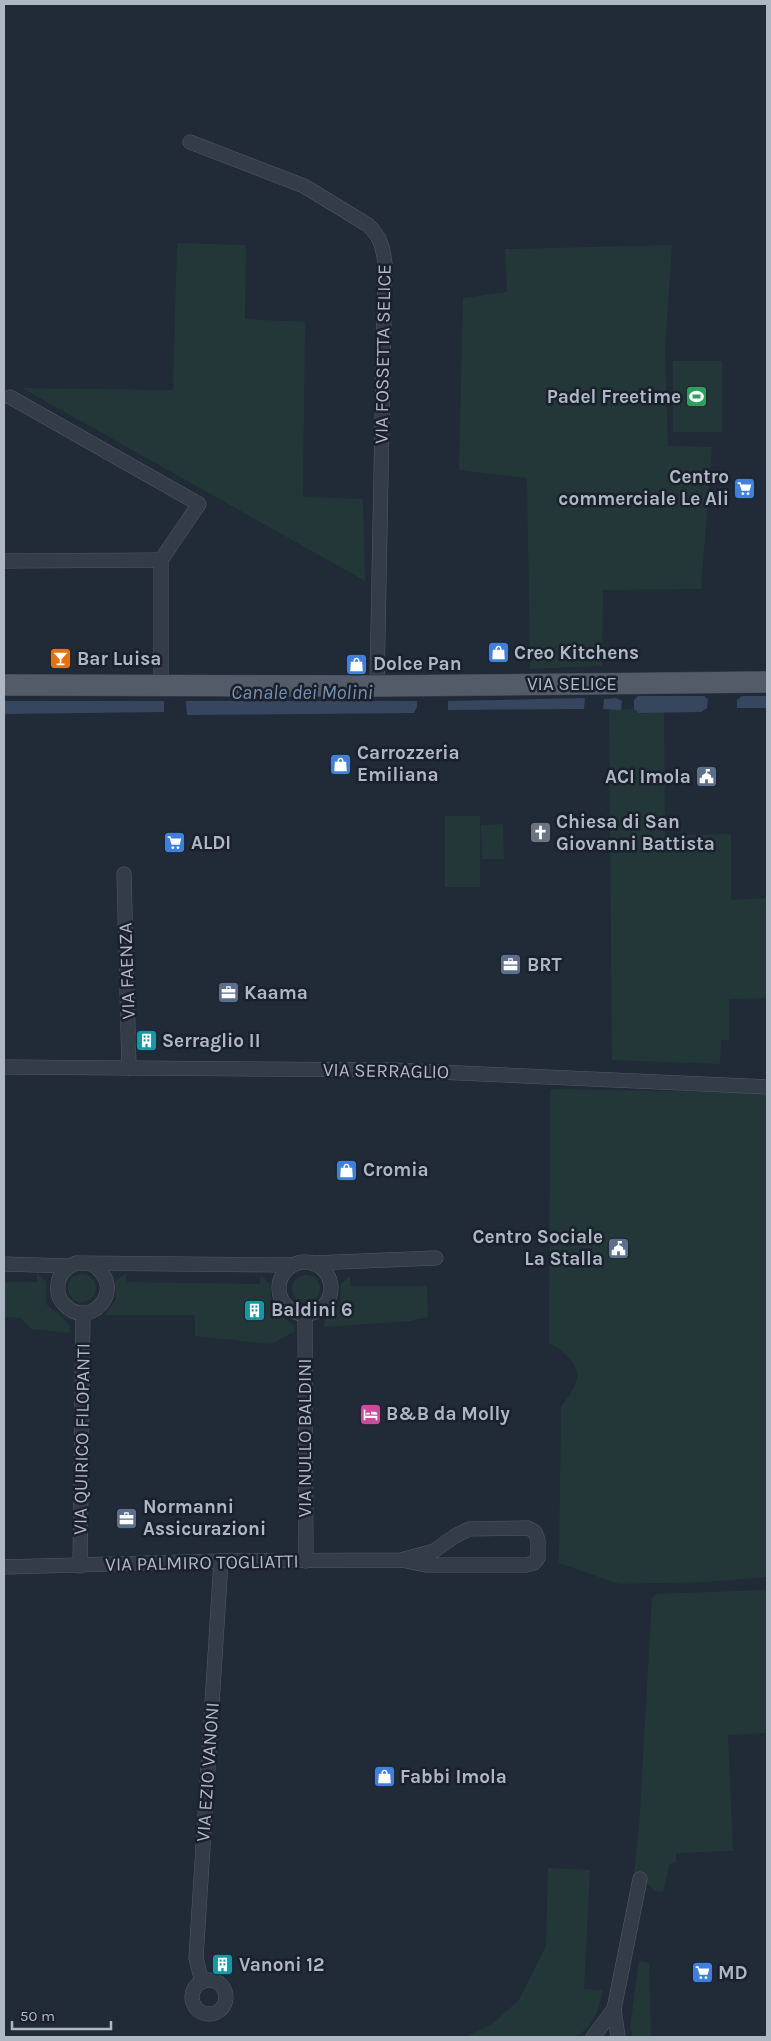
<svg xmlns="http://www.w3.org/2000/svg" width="771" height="2041" font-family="Karla,sans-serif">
<rect width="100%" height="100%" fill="#212a37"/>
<!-- green -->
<g fill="#233739">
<polygon points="177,243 246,245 245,319 305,322 303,497 363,499 365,581 22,388 173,390"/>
<polygon points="672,245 665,350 668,446 712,447 701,589 603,590 602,666 530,669 527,478 459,470 463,298 507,292 505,249"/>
<rect x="673" y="361" width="49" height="71"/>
<polygon points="634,709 640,714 664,712 665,835 731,834 731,900 767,898 767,998 729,999 729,1040 721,1040 720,1064 612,1060 609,710"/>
<rect x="445" y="816" width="35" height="71"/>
<polygon points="503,824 504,859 482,859 481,825"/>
<path d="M550 1089 767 1093V1577L705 1582 619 1584 559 1563 561 1407C565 1401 571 1394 574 1387 585 1366 564 1352 549 1343Z"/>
<polygon points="37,1273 46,1282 46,1304 61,1316 70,1326 69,1333 31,1329 21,1318 4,1317 4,1282 37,1282"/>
<polygon points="126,1273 127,1282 260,1284 261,1275 271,1285 270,1306 295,1326 294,1332 271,1344 195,1336 195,1315 105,1315 116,1299 115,1281"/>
<circle cx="82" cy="1288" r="14"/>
<circle cx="306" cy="1289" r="14"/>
<polygon points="350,1276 350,1286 427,1286 428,1317 410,1321 324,1327 325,1320 340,1304 341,1284"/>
<polygon points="767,1590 767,1733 728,1735 733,1851 676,1853 676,1862 669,1865 664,1890 661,1892 654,1891 650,1885 633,1882 639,1828 652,1598 657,1594"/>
<path d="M548 1868 590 1870 584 1989 603 1990C599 2009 593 2030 573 2037H466L492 2024 519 2000 546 1946Z"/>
<polygon points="639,1961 649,1963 651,2037 633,2037 630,2027"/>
</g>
<!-- water -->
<g fill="#35465e">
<polygon points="638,696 704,696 708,699 707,708 701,712 639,713 634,709 634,700"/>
<polygon points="742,696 767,696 767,708 737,708 737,700"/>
<polygon points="585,698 584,709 448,710 448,701"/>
<polygon points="616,698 622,701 621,710 603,709 604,699"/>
<polygon points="4,701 164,701 164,712 4,714"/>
<polygon points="186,701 417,701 417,707 414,713 187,715"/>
</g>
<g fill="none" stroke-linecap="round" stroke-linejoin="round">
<defs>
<g id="minor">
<path d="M190 142 304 186 368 225C381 237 383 248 385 264L377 686"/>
<polyline points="10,397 199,504 161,560 161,685"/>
<polyline points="4,561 161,560"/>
<polyline points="124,874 129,1068"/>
<polyline points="4,1067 393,1070 767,1087"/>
<circle cx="305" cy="1288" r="26"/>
<polyline points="313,1263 436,1258"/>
<polyline points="4,1264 69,1266"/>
<path d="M92 1264C130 1289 88 1332 64 1304 59 1299 57 1293 58 1286 58 1274 66 1268 76 1263L292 1265"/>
<polyline points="305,1314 306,1561"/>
<polyline points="80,1566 83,1313"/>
<polyline points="4,1567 221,1561 401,1560 434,1551 455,1536 469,1529 528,1528 535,1532 538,1540 538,1558 534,1563 526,1565 426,1565 401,1560"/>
<circle cx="209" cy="1997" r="17"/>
<polyline points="202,1982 196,1958 221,1561"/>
<polyline points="593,2037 614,2009"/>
<polyline points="618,2037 614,2009 640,1879"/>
</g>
<polyline id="primary" points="4,685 377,686 767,682"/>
</defs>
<!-- minor casing -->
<use href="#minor" stroke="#515a65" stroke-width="15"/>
<!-- primary casing -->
<use href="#primary" stroke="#3d4551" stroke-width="22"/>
<!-- minor -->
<use href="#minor" stroke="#343c47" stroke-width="14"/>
<!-- primary -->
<use href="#primary" stroke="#525b67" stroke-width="21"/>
</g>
<!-- icons -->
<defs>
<symbol id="stadium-square" viewBox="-11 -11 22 22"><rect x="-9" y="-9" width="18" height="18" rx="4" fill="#2e9e5b" stroke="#1a212c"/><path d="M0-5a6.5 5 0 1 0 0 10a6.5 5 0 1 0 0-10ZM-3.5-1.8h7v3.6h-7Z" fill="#fff"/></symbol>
<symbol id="supermarket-square" viewBox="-11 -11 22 22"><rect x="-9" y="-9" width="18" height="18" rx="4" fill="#3f7fe0" stroke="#1a212c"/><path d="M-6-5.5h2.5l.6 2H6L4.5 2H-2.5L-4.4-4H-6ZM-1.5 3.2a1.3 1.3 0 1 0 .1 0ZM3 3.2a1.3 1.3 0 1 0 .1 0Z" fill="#fff"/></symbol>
<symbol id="shop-square" viewBox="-11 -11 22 22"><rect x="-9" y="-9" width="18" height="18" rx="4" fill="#3f7fe0" stroke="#1a212c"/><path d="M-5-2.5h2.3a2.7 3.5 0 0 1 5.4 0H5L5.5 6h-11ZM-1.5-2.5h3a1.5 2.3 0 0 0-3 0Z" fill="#fff"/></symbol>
<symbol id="bar-square" viewBox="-11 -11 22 22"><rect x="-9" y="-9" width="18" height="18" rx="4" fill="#e8710a" stroke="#1a212c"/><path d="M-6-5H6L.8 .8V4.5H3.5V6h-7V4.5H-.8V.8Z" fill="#fff"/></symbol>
<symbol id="civic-square" viewBox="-11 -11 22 22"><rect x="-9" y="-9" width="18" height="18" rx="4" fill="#5c6f8a" stroke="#1a212c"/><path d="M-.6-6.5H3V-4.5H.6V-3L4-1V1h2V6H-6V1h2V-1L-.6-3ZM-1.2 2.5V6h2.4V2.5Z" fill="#fff"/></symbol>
<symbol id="church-square" viewBox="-11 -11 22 22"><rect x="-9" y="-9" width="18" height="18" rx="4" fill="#6b7280" stroke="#1a212c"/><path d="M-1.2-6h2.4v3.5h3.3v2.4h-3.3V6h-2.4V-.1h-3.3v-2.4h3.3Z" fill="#fff"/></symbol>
<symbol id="office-square" viewBox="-11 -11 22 22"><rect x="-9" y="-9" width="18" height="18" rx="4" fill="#5c6f8a" stroke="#1a212c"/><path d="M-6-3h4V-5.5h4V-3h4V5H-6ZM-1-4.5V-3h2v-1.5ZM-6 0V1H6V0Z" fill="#fff"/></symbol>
<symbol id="building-square" viewBox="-11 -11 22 22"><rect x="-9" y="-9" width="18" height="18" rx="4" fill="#0f9aa8" stroke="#1a212c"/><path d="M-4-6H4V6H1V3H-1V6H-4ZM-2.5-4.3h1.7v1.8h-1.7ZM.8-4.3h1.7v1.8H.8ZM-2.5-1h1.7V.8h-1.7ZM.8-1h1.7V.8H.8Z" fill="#fff"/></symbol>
<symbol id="hotel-square" viewBox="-11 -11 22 22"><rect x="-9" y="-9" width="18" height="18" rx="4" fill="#d1479c" stroke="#1a212c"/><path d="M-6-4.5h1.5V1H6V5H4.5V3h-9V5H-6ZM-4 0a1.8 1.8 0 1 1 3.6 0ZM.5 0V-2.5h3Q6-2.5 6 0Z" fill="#fff"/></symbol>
</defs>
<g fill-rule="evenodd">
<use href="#stadium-square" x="684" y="384" width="25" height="25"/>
<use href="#supermarket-square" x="732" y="476" width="25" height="25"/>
<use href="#shop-square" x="486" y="640" width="25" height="25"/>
<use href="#bar-square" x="48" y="646" width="25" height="25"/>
<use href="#shop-square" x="344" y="652" width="25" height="25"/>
<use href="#shop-square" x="328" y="752" width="25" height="25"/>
<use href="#civic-square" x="694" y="764" width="25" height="25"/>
<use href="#church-square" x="528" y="820" width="25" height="25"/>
<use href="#supermarket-square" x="162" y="830" width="25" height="25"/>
<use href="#office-square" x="498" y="952" width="25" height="25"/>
<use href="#office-square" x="216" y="980" width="25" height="25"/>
<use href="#building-square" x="134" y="1028" width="25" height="25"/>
<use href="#shop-square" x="334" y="1158" width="25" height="25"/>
<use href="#civic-square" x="606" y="1236" width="25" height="25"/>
<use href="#building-square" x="242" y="1298" width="25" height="25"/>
<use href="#hotel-square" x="358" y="1402" width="25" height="25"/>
<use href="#office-square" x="114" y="1506" width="25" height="25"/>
<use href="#shop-square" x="372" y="1764" width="25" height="25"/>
<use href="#building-square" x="210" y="1952" width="25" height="25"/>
<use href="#supermarket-square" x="690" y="1960" width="25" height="25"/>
</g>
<g text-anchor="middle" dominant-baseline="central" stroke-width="5" stroke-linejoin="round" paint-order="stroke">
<!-- street labels -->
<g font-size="19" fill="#aeb7c4" stroke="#1a212c">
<text transform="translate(383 354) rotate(-89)">VIA FOSSETTA SELICE</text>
<text x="572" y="684">VIA SELICE</text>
<text transform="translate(127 971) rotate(-92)">VIA FAENZA</text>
<text transform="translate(386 1071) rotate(1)">VIA SERRAGLIO</text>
<text transform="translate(305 1438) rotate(-90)">VIA NULLO BALDINI</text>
<text transform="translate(82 1439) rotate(-89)">VIA QUIRICO FILOPANTI</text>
<text transform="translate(202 1563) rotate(-1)">VIA PALMIRO TOGLIATTI</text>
<text transform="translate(208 1772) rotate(-86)">VIA EZIO VANONI</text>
</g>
<!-- poi labels -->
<g font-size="19" font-weight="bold" fill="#aeb7c4" stroke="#1a212c" text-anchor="start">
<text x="681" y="397" text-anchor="end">Padel Freetime</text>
<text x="729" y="477" text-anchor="end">Centro<tspan x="729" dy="22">commerciale Le Ali</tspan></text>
<text x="514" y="653">Creo Kitchens</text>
<text x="77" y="659">Bar Luisa</text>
<text x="373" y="664">Dolce Pan</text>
<text x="357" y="753">Carrozzeria<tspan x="357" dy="22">Emiliana</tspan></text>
<text x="691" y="777" text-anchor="end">ACI Imola</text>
<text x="556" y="822">Chiesa di San<tspan x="556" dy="22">Giovanni Battista</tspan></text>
<text x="191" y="843">ALDI</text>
<text x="527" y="965">BRT</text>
<text x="244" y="993">Kaama</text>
<text x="162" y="1041">Serraglio II</text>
<text x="363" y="1170">Cromia</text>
<text x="603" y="1237" text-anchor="end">Centro Sociale<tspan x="603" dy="22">La Stalla</tspan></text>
<text x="271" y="1310">Baldini 6</text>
<text x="386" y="1414">B&amp;B da Molly</text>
<text x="143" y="1507">Normanni<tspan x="143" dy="22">Assicurazioni</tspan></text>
<text x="400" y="1777">Fabbi Imola</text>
<text x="239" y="1965">Vanoni 12</text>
<text x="718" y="1973">MD</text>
</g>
<!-- water labels -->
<g font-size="20" font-style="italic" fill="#778eac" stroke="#1a212c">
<text x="302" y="692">Canale dei Molini</text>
</g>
</g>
<!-- border -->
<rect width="771" height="2041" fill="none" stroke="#aeb7c4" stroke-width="10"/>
<!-- scale -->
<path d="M12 2021v8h99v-8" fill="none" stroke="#aeb7c4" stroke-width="2.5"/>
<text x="20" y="2021" font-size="15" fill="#aeb7c4" stroke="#1a212c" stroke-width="4" paint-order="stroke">50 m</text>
</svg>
